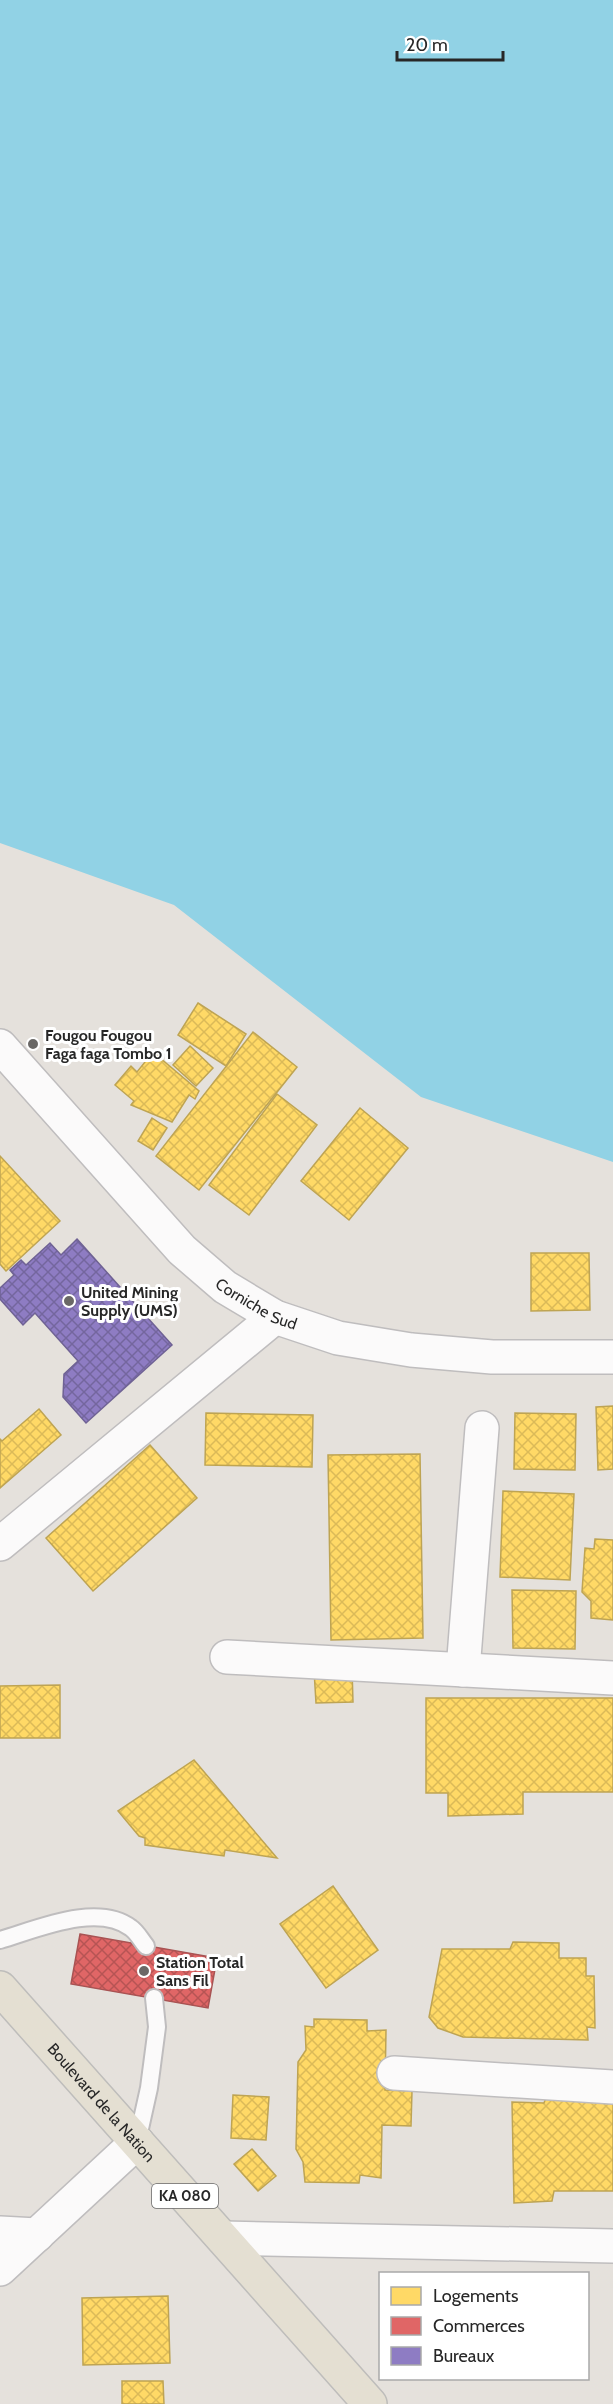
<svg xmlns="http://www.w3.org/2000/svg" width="613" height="2404" font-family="Cabin,sans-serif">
<defs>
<pattern id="homes-cross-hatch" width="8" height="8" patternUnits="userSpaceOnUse" patternTransform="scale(1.5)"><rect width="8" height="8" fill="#ffd966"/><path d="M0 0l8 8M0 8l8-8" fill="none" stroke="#dbba58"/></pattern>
<pattern id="shops-cross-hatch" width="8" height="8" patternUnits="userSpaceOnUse" patternTransform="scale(1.5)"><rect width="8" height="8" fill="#e06666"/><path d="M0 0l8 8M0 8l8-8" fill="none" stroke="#b65454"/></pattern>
<pattern id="offices-cross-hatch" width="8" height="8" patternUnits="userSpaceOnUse" patternTransform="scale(1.5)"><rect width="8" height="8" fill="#8e7cc3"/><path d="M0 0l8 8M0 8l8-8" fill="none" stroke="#74669e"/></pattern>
</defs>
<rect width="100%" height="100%" fill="#e5e1dc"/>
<!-- water -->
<polygon fill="#91d2e5" points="0,0 613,0 613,1162 421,1097 174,905 0,843"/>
<!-- homes -->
<g fill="url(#homes-cross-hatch)" stroke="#bea453" stroke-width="1.5">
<polygon points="198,1003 246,1034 226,1066 178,1035"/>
<polygon points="253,1032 297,1067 199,1190 156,1156"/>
<polygon points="190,1046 213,1068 196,1086 173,1065"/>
<polygon points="153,1052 199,1091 195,1099 189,1095 172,1122 131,1105 134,1101 115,1085 131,1066 137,1072"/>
<polygon points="277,1094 317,1125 249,1215 209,1185"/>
<polygon points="360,1108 408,1148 349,1220 301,1181"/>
<polygon points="152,1118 167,1128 153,1150 138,1141"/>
<polygon points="0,1156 60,1221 6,1271 0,1264"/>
<polygon points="531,1253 589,1253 590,1310 531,1311"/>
<polygon points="613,1406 613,1469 598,1470 596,1407"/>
<polygon points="39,1409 61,1435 0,1488 0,1439 2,1441"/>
<polygon points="206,1413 313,1415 312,1467 205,1465"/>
<polygon points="515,1413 576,1414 575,1470 514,1469"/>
<polygon points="150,1445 197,1498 93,1591 46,1538"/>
<polygon points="420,1454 423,1638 331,1640 328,1455"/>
<polygon points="503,1491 574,1494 570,1580 500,1577"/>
<polygon points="595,1539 613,1540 613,1620 591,1618 591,1601 582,1592 585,1548 594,1549"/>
<polygon points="512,1590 576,1591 575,1649 513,1648"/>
<polygon points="352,1668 353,1702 316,1703 314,1670"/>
<polygon points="60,1685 60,1738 0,1738 0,1686"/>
<polygon points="426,1698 613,1698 613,1792 523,1792 523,1814 448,1816 448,1793 426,1793"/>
<polygon points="194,1760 277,1858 225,1850 224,1856 145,1845 145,1838 139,1836 118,1811"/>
<polygon points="333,1886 378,1950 326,1988 280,1924"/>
<polygon points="513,1942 559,1943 559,1958 586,1958 586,1976 594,1976 595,2028 587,2027 588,2040 463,2037 438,2028 429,2017 442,1949 510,1949"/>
<polygon points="314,2019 367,2020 367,2031 386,2030 385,2090 412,2091 411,2126 382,2125 381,2178 360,2175 359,2183 305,2182 303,2162 296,2149 298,2062 306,2050 305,2026 314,2027"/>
<polygon points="233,2095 269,2097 266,2140 231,2138"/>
<polygon points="547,2095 613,2096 613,2191 554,2191 552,2201 514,2203 512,2102 544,2103"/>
<polygon points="252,2149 276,2176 258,2191 234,2164"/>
<polygon points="168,2296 170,2363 83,2365 82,2298"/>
<polygon points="122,2381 163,2381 164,2404 122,2404"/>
</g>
<!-- shops -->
<polygon fill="url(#shops-cross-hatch)" stroke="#a85353" stroke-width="1.5" points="80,1934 217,1958 208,2008 71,1984"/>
<!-- offices -->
<polygon fill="url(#offices-cross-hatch)" stroke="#6f6294" stroke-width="1.5" points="77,1239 172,1345 86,1423 63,1397 64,1374 78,1361 35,1313 23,1325 0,1299 0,1288 14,1275 10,1270 21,1260 26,1265 50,1243 61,1255"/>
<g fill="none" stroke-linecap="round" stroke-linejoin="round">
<defs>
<g id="service">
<path d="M0 1940C35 1930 97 1902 131 1928 137 1932 141 1940 146 1946"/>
<polyline points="137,2142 149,2088 157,2027 154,1998"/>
</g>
<g id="minor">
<polyline points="0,1544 275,1317"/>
<polyline points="227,1657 613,1678"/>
<polyline points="463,1670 482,1428"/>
<polyline points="394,2073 613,2087"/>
<polyline points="0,2233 37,2235"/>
<polyline points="223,2238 613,2246"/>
<polyline points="0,2269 137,2142"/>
</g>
<g id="secondary">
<path id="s1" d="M0 1046 182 1250 225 1287 275 1317 338 1338 411 1350 492 1357H613"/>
</g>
<g id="primary">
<path id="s2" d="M0 1988 370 2404"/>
</g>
</defs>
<!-- service casing -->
<use href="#service" stroke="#bfbdbe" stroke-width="20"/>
<!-- minor casing -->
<use href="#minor" stroke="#bfbdbe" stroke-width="36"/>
<!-- secondary casing -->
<use href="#secondary" stroke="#bfbdbe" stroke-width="36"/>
<!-- primary casing -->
<use href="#primary" stroke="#bebdbb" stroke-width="36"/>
<!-- service -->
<use href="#service" stroke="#fbfafa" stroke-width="16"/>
<!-- minor -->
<use href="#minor" stroke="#fbfafa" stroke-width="33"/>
<!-- secondary -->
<use href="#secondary" stroke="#fbfafa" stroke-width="33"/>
<!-- primary -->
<use href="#primary" stroke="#e4dfd2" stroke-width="33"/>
</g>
<!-- markers -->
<g fill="#6a6866" stroke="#fff" stroke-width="2">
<circle cx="33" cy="1044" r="6"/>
<circle cx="69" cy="1301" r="6"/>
<circle cx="144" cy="1971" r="6"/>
</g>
<g text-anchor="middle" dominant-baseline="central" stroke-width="6" stroke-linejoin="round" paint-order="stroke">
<!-- shield labels -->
<rect fill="#fff" stroke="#686868" stroke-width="1.5" x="152" y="2184" width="66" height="24" rx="4.5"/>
<g font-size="15" font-weight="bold" fill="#272727">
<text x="185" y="2196">KA 080</text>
</g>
<!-- poi labels -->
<g font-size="16" font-weight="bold" fill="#272727" stroke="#fff" text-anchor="start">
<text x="45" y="1035">Fougou Fougou<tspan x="45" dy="18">Faga faga Tombo 1</tspan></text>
<text x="81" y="1292">United Mining<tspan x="81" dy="18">Supply (UMS)</tspan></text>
<text x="156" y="1962">Station Total<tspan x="156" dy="18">Sans Fil</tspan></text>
</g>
<!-- street labels -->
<g font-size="16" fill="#272727" stroke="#fff">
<text stroke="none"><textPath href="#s1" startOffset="366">Corniche Sud</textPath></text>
<text stroke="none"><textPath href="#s2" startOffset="153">Boulevard de la Nation</textPath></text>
</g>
</g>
<!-- legend -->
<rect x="379" y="2272" width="210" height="108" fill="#ffffff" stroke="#a9a9a9" stroke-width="1.5"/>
<rect x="391" y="2287" width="30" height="18" fill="#ffd966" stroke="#a9a9a9" stroke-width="1.5"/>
<text x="433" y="2302" font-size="18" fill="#272727">Logements</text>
<rect x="391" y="2317" width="30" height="18" fill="#e06666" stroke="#a9a9a9" stroke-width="1.5"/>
<text x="433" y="2332" font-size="18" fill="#272727">Commerces</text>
<rect x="391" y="2347" width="30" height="18" fill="#8e7cc3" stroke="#a9a9a9" stroke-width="1.5"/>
<text x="433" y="2362" font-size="18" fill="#272727">Bureaux</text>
<!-- scale -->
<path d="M397 51v9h106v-9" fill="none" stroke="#272727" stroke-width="3"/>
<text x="406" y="51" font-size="18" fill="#272727" stroke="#ffffff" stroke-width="4.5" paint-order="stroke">20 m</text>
</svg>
